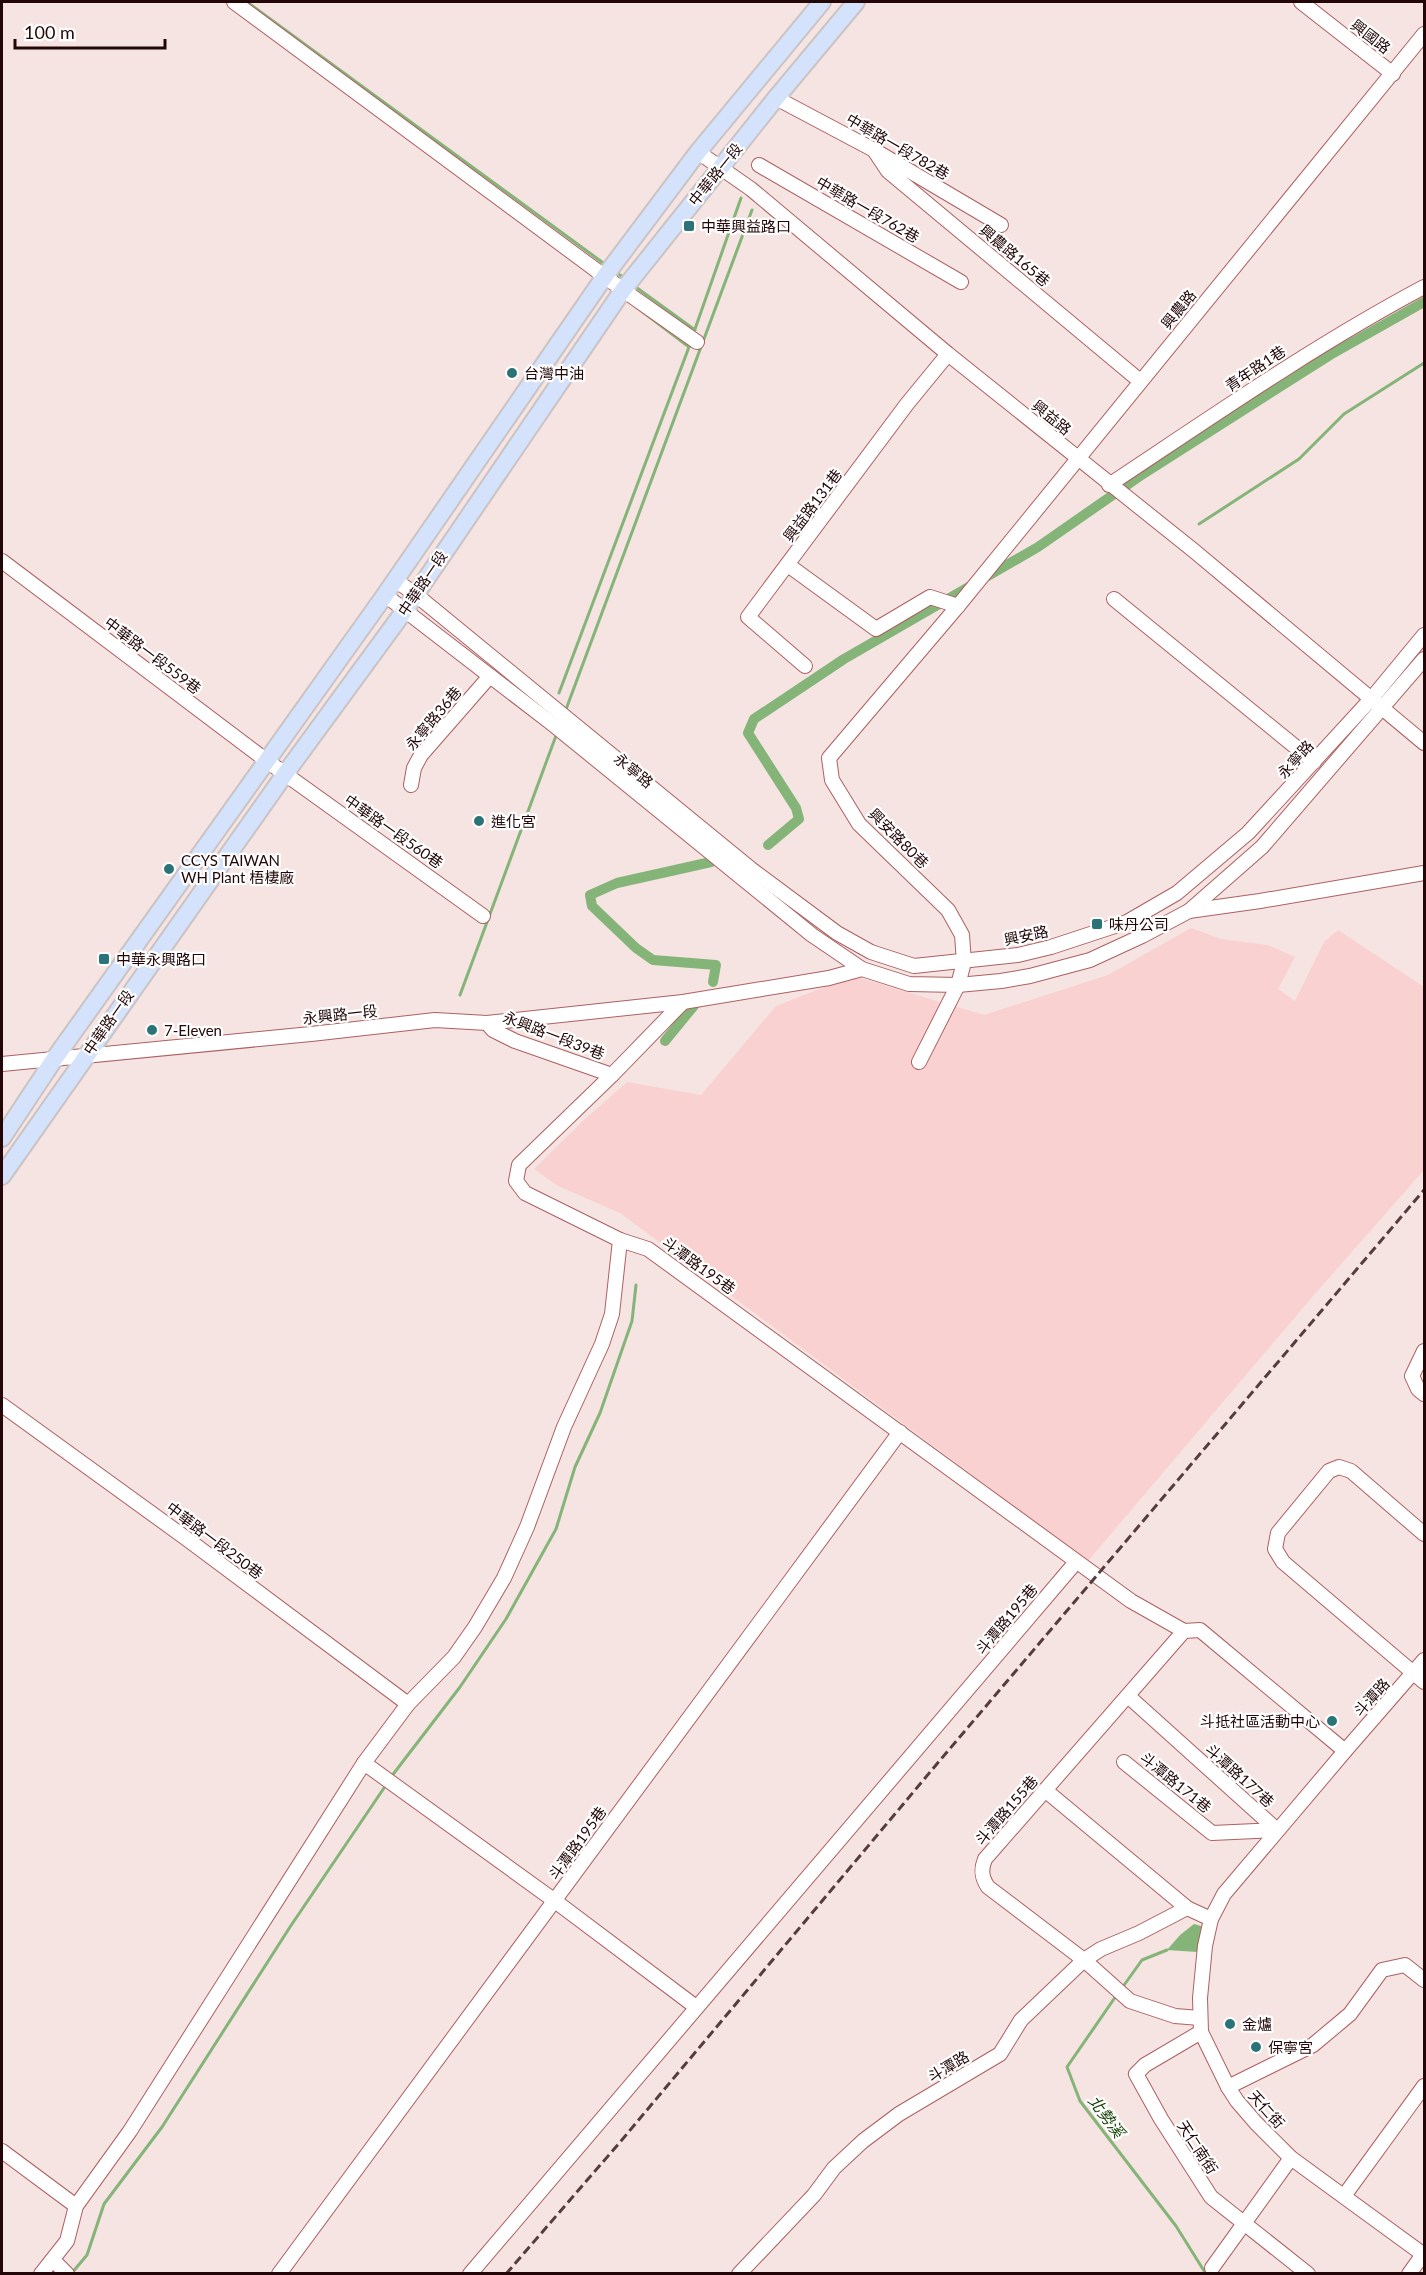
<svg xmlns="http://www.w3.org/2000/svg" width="1426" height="2275" font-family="Lato,'Noto Sans TC',sans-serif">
<rect width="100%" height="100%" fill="#f6e4e3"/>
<!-- built -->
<polygon fill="#f8d1d0" points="1191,928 1221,939 1268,945 1295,957 1278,989 1295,1001 1324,942 1338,930 1424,987 1424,1170 1313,1296 1088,1561 620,1213 558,1186 534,1169 584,1120 627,1082 701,1095 776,1006 853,976 984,1015 1108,975"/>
<!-- water -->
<polygon fill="#85b478" points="1194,1924 1201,1926 1202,1933 1197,1952 1167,1950 1180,1935"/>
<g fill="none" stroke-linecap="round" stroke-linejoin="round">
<!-- stream -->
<g stroke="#85b478" stroke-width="3">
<polyline points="247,2 606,265"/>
<polyline points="614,271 626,279"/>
<polyline points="633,285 695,330"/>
<polyline points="635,306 689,347"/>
<polyline points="695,329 741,198"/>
<polyline points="1199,524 1299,459 1344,414 1424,363"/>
<polyline points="559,693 689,347"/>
<polyline points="565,712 752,210"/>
<polyline points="460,995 557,733"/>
<polyline points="391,1777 460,1687 506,1619 556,1529 575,1467 600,1413 632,1321 636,1285"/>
<polyline points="1122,1988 1142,1960 1167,1950"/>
<polyline points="1116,1996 1067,2067 1080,2101 1176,2226 1206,2274"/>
<polyline points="71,2274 87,2255 104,2204 162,2127 290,1927 386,1785"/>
</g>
<!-- canal -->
<g stroke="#85b478" stroke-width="10">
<polyline points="768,845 799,819 796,808 748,733 754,719 844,659 1038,547 1143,474 1330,355 1424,302"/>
<polyline points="711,862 617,883 590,895 592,906 636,948 653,960 716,965 713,982"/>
<polyline points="665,1041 697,1002"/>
</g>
<defs>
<g id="minor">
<polyline points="234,2 623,290 697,342"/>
<polyline points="1301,2 1393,74"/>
<polyline points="776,98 874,150 1001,225"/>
<polyline points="874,150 888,171 1140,381"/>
<polyline points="698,152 751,189 948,354 1193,550 1424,743"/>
<polyline points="759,165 961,282"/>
<path d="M1109 485C1213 416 1315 345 1424 287"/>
<polyline points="2,561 267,761 483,916"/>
<polyline points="788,565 876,629 930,597 958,606"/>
<polyline points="395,580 415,594 751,869 837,933 871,952 914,966 1018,955 1051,947 1127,922 1177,893 1248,833 1372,698 1424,635"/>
<polyline points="385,595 555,726 812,935 862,969"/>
<polyline points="1114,599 1314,762"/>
<polyline points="805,666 748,617 907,404 948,354"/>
<polyline points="411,785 414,768 421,755 490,676"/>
<polyline points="1189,911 1262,847 1424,659"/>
<polyline points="487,1023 493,1030 515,1041 612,1075"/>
<polyline points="919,1062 958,985 964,962 962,935 948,910 859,824 832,780 829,758 958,606 1424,34"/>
<polyline points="2,1064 311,1034 435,1020 487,1023 683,1002 829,978 862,969 909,984 958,985 1001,981 1030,976 1090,960 1142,936 1189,911 1260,901 1424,873"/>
<polyline points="620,1240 648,1249 1131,1601 1184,1631 1200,1630 1345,1751"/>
<polyline points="1424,1351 1412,1376 1418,1389 1424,1394"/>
<polyline points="2,1405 187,1539 408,1704"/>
<polyline points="1424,1534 1351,1471 1339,1467 1329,1471 1278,1533 1275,1549 1283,1562 1424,1682"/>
<path d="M1184 1631 985 1859C981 1869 981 1877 988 1887L1084 1960 1130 2001 1175 2016 1200 2018"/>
<polyline points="1424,1660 1345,1751 1224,1894 1211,1919 1205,1946 1200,1998 1201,2032 1228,2087 1237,2101 1256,2123 1291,2158 1424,2255"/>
<polyline points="1128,1696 1277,1830"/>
<polyline points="1124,1762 1212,1833 1277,1830"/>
<polyline points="364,1763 555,1901 696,2007"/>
<polyline points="1045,1790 1187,1908"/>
<polyline points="1201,2032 1145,2065 1136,2074 1161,2119 1211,2197 1308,2274"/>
<polyline points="1228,2087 1313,2045 1350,2014 1382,1970 1405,1965 1424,1980"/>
<polyline points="2,2151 76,2206"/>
<polyline points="1344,2196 1424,2086"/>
<polyline points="54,2261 67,2274"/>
<polyline points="1212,2268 1291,2158"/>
<polyline points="41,2274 67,2241 76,2206 130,2131 364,1763 408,1704 454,1657 475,1627 504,1578 527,1527 564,1427 602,1344 612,1314 620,1240 525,1193 516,1181 519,1165 612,1075 683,1002"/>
<polyline points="279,2274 900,1432"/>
<polyline points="470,2274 1076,1562"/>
<polyline points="739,2274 814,2195 834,2168 863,2141 899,2114 1000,2054 1021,2020 1084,1960 1101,1949 1139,1933 1187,1908 1211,1919"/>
<polyline points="1409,2274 1424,2253"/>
</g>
<g id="major">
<polyline points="2,1138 55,1058 385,595 605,276 698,152 822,2"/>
<polyline points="2,1176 285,774 405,610 623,290 776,98 856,2"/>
</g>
</defs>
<!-- minor casing -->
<use href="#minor" stroke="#ac6061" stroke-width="16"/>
<!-- major casing -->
<use href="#major" stroke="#cac3c4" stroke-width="20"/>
<!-- minor -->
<use href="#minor" stroke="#fff" stroke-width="14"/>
<!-- major -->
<use href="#major" stroke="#d4e3fb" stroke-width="16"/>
<!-- rail -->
<polyline stroke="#563c3e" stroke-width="3" stroke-dasharray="9 4.5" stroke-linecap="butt" points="506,2274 621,2141 936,1765 1424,1190"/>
</g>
<!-- markers -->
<g fill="#2a7477" stroke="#fff" stroke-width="2">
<rect x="683" y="220" width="12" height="12" rx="3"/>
<circle cx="512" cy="373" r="6"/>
<circle cx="479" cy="821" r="6"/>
<circle cx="169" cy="869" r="6"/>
<rect x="1091" y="918" width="12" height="12" rx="3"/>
<rect x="98" y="953" width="12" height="12" rx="3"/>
<circle cx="152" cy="1030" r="6"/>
<circle cx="1332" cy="1721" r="6"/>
<circle cx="1230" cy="2024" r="6"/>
<circle cx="1256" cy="2047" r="6"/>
</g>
<g text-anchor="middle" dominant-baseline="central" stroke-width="4.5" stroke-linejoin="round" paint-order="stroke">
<!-- street labels -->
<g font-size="15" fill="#220608" stroke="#fff">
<text transform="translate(1371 36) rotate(38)">興國路</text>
<text transform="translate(898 146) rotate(30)">中華路一段782巷</text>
<text transform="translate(715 174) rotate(-51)">中華路一段</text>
<text transform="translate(868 209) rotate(30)">中華路一段762巷</text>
<text transform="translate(1015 255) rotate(40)">興農路165巷</text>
<text transform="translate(1178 309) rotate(-51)">興農路</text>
<text transform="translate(1255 368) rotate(-34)">青年路1巷</text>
<text transform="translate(1052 417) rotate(39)">興益路</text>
<text transform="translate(812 505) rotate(-53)">興益路131巷</text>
<text transform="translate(422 583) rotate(-56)">中華路一段</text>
<text transform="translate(153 655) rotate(37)">中華路一段559巷</text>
<text transform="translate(433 718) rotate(-50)">永寧路36巷</text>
<text transform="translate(1295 759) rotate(-48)">永寧路</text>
<text transform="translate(634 770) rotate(39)">永寧路</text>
<text transform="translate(394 831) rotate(35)">中華路一段560巷</text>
<text transform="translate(899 838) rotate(45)">興安路80巷</text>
<text transform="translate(1026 935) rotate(-12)">興安路</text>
<text transform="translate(340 1014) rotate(-6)">永興路一段</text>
<text transform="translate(108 1022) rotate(-55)">中華路一段</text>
<text transform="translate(554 1035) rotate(21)">永興路一段39巷</text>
<text transform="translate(699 1265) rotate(36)">斗潭路195巷</text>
<text transform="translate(215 1540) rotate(37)">中華路一段250巷</text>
<text transform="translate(1006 1619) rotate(-50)">斗潭路195巷</text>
<text transform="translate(1371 1697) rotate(-48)">斗潭路</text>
<text transform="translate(1240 1775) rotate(42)">斗潭路177巷</text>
<text transform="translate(1176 1782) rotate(39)">斗潭路171巷</text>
<text transform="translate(1006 1810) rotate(-49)">斗潭路155巷</text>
<text transform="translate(577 1843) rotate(-54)">斗潭路195巷</text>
<text transform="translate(948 2066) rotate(-31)">斗潭路</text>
<text transform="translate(1267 2109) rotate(48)">天仁街</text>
<text transform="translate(1198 2147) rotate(57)">天仁南街</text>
</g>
<!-- poi labels -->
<g font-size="15" fill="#220608" stroke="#fff" text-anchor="start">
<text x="701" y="226">中華興益路口</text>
<text x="524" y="373">台灣中油</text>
<text x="491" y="821">進化宮</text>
<text x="181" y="860">CCYS TAIWAN<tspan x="181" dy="17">WH Plant 梧棲廠</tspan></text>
<text x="1109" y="924">味丹公司</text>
<text x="116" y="959">中華永興路口</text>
<text x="164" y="1030">7-Eleven</text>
<text x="1320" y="1721" text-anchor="end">斗抵社區活動中心</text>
<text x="1242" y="2024">金爐</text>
<text x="1268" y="2047">保寧宮</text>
</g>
<!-- water labels -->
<g font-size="16" font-style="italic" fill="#164506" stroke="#fff">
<text transform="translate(1107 2116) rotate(53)">北勢溪</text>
</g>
</g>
<!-- border -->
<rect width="1426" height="2275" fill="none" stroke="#220608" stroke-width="6"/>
<!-- scale -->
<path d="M15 39v9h150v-9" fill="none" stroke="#220608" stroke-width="3"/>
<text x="24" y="39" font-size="18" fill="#220608" stroke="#ffffff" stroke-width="4.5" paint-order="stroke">100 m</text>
</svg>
